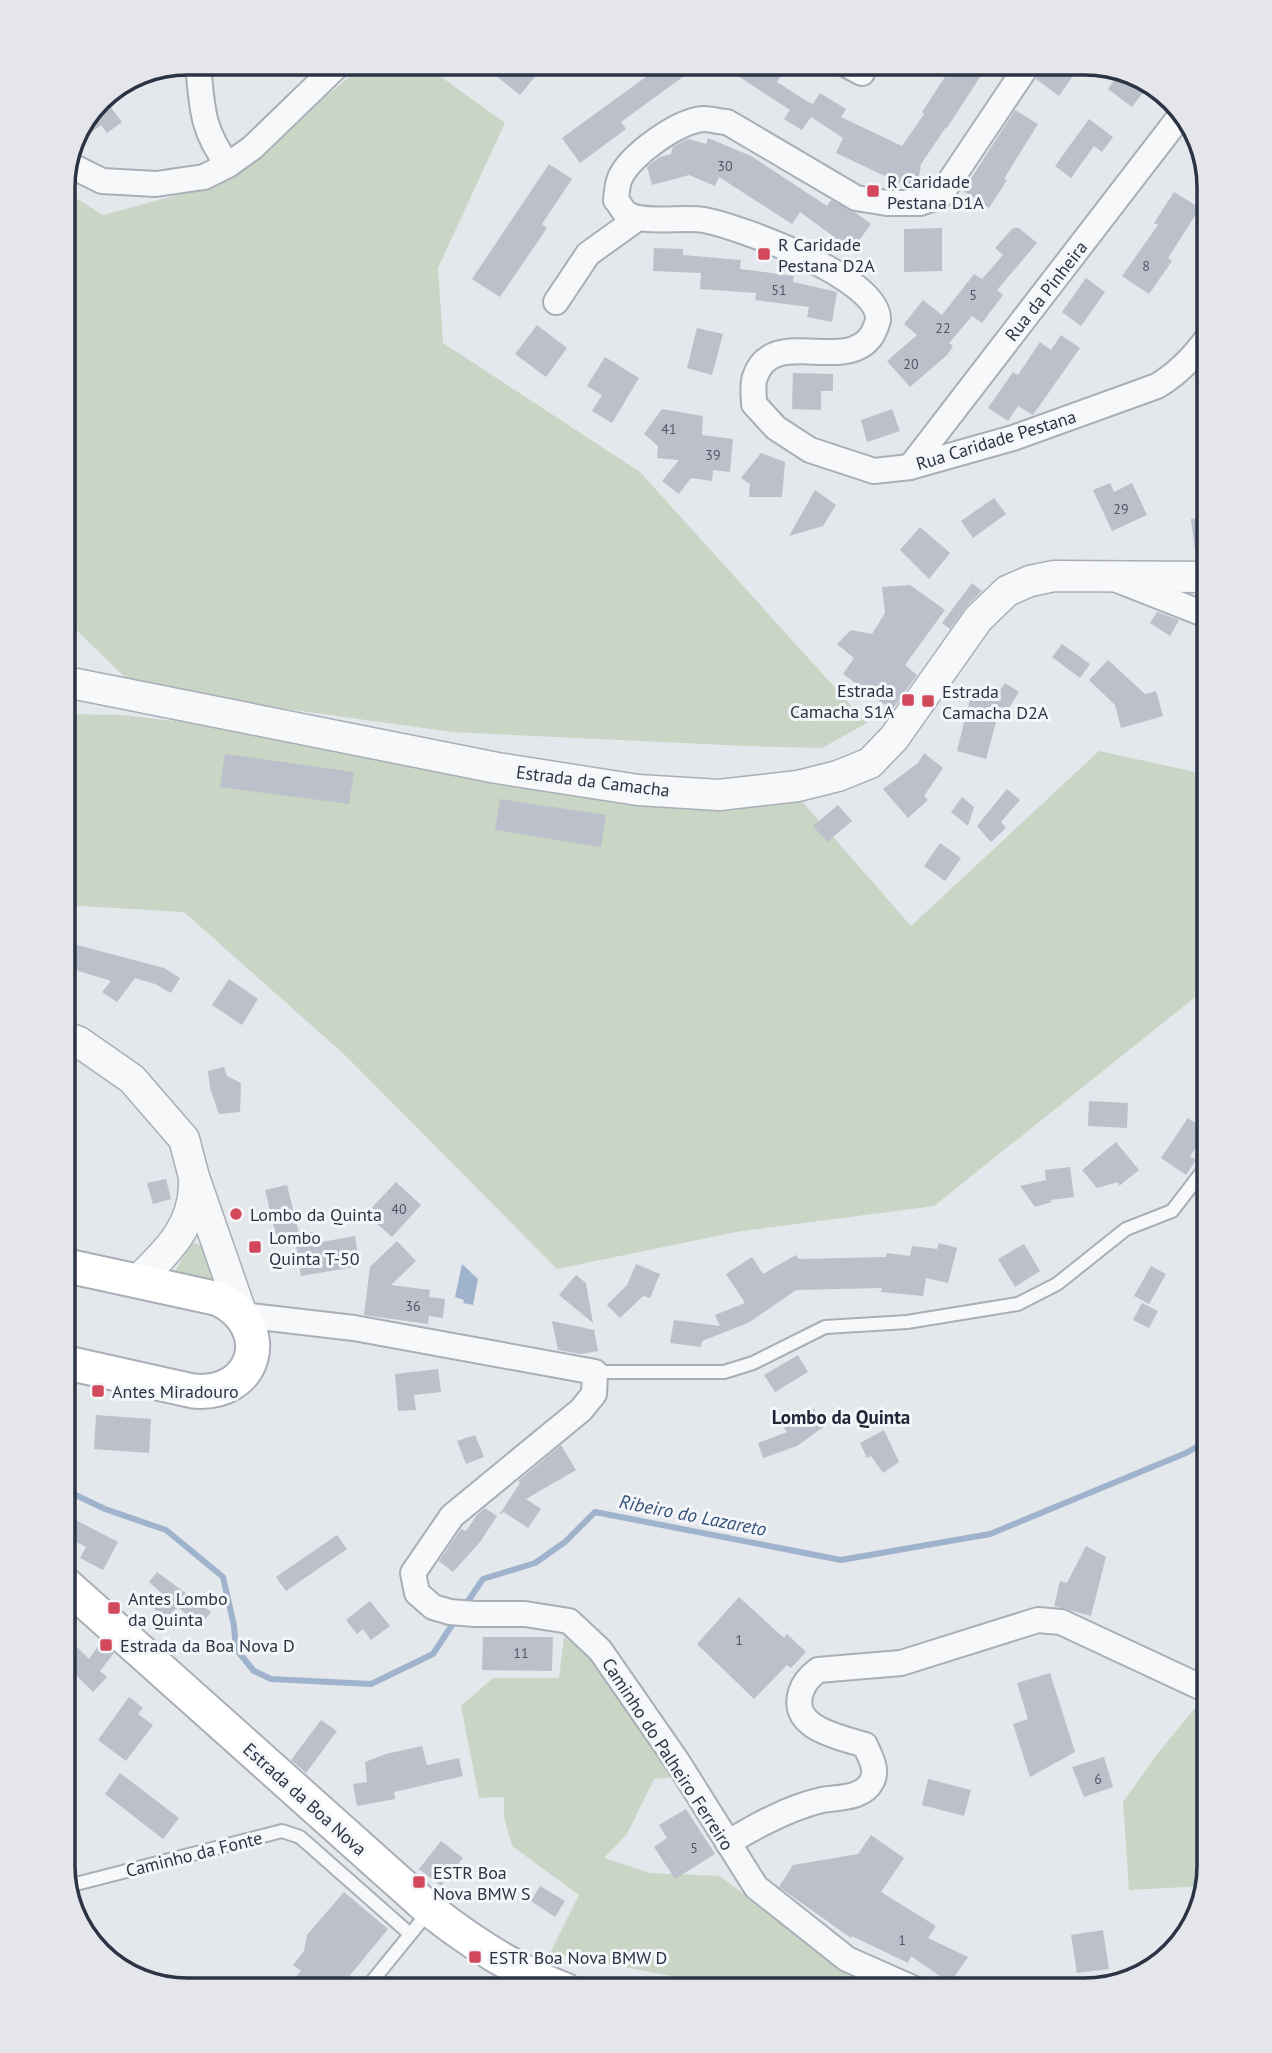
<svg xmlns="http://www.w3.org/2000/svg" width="1272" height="2053" font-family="'PT Sans',sans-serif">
<rect width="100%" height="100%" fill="#e4e7ec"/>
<!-- green -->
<g fill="#c9d6c5">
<polygon points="367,63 422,63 505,123 438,268 443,343 640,472 867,723 822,748 746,746 452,732 136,688 63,617 63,190 103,215 215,185"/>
<polygon points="63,714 121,715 793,791 911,926 1099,751 1209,775 1209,986 934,1206 736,1232 557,1269 346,1056 184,912 63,905"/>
<polygon points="195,1243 205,1248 220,1281 174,1273 191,1245"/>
<polygon points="564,1637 599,1662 674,1777 654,1779 627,1834 604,1858 650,1873 720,1876 868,1990 798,1990 682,1978 550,1953 579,1895 512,1846 504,1817 504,1797 479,1798 461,1706 493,1678 559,1678"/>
<polygon points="1209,1691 1209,1866 1204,1886 1129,1890 1123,1802 1158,1753"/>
</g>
<!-- water -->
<polygon fill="#9fb4cc" points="462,1264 478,1279 473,1305 463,1303 464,1300 455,1297"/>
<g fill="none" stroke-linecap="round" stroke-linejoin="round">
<!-- stream -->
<g stroke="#9fb4cc" stroke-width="6">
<polyline points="63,1489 105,1509 166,1530 223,1577 234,1626 236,1649 254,1671 271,1679 371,1684 433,1654 456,1619"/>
<polyline points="464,1607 483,1579 535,1563 565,1542 595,1512 841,1560 990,1534 1186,1453 1209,1440"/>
</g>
</g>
<!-- building -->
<g fill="#bbc0ca">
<polygon points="480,63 546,63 520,95"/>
<polygon points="665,63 702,63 621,122 626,129 580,163 562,138"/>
<polygon points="718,63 772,63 784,71 777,82 808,102 813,104 820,93 846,109 841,117 902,146 924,114 922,112 954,63 989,63 947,128 946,127 921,164 917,188 904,188 904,179 900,183 836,153 843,138 811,117 802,130 784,119 790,110"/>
<polygon points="1045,63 1082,63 1059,96 1036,79"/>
<polygon points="1120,72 1150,83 1132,107 1108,89"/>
<polygon points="103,97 122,122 107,133 101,125 82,139 100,99"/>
<polygon points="1015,110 1038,124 1004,179 1007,180 989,208 963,191"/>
<polygon points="1089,119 1113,137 1102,152 1094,146 1071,178 1055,166"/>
<polygon points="708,138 751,156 827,206 831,200 856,213 871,224 852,250 800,212 792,224 719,177 715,186 689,175 652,185 647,167 654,161 660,157 671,154 673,147 688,139 706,144"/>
<polygon points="549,164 572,179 542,224 547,228 500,297 472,279"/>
<polygon points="1174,192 1200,208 1168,258 1172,261 1149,294 1122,276 1158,225 1154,223"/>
<polygon points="942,228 942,271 904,272 904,229"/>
<polygon points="1013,228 1019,228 1037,243 997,290 1003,295 982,323 972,316 949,343 953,346 947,355 910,387 887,361 917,335 904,324 923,300 942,315 974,274 982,279 1003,255 995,248"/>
<polygon points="654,248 683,249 683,255 741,260 740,269 794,276 793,282 837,292 832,322 807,317 809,307 755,300 756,293 700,289 701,273 653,271"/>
<polygon points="1086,278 1105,292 1081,326 1062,312"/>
<polygon points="537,325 567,348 546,377 515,354"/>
<polygon points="697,328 723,334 712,375 687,368"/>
<polygon points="1061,335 1080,348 1033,415 1018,406 1008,421 988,408 1013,372 1018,375 1040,342 1051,350"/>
<polygon points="605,357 639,378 612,423 592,411 602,395 587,386"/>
<polygon points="793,373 833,374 833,391 821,391 821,410 792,409"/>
<polygon points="662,409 703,416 702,435 733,439 730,472 713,470 712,481 691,478 679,494 662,481 679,460 657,458 658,446 644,434"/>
<polygon points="892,409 900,431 867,442 861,420"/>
<polygon points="761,453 785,462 782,497 749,497 750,484 741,478"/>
<polygon points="1110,483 1114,492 1132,483 1147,515 1112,531 1093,490"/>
<polygon points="815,490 836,505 823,526 789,536"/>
<polygon points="994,498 1006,514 973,538 961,521"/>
<polygon points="1209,516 1209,559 1196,559 1191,519"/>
<polygon points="920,527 950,553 929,579 900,550"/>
<polygon points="972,583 982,591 966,607 950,629 942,623"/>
<polygon points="910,585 945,610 905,665 917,675 892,710 843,674 854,658 837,644 851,630 872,634 885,613 882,587"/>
<polygon points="1157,612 1179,620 1170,636 1150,623"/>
<polygon points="1062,644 1090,664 1080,678 1052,657"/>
<polygon points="1108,660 1145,694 1156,691 1163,716 1121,728 1115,705 1089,680"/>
<polygon points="1005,683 1019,692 1004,716 998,715 986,759 957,751 971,695 994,699"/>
<polygon points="924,753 943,768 924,796 928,800 908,818 883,789 918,763"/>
<polygon points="225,754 354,772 349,804 220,787"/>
<polygon points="1007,789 1020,800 1001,822 1006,828 991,842 977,826"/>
<polygon points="962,797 974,807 968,826 951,812"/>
<polygon points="500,799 606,815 601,847 495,830"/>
<polygon points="838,805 852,821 827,842 813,826"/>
<polygon points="940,843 961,858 945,881 924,866"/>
<polygon points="73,944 164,968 180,978 171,993 155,984 135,978 117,1002 102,992 111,981 66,967"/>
<polygon points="229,979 258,999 242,1025 212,1005"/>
<polygon points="224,1067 227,1076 241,1083 240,1112 219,1114 210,1088 208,1071"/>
<polygon points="1089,1101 1128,1103 1127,1128 1088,1126"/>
<polygon points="1188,1118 1208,1131 1190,1156 1196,1160 1186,1175 1161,1158"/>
<polygon points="1116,1142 1139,1170 1119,1186 1118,1182 1097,1188 1082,1170"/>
<polygon points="1070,1167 1074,1197 1050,1200 1052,1202 1035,1207 1020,1186 1046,1180 1045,1170"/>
<polygon points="166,1179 171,1199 153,1204 147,1183"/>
<polygon points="396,1182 421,1205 392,1237 366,1214"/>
<polygon points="287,1185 299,1234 314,1232 316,1243 355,1236 360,1266 301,1276 295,1239 278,1243 265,1190"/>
<polygon points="397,1241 416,1261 391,1285 430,1290 429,1297 445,1299 443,1318 429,1316 428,1324 364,1315 370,1267"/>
<polygon points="939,1243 957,1248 948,1283 926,1278 923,1296 881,1292 882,1288 796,1290 748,1323 702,1341 701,1347 670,1343 674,1320 720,1326 715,1315 745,1303 726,1274 752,1257 763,1274 796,1255 799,1259 886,1257 887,1253 910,1256 912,1246 937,1249"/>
<polygon points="1024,1244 1040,1271 1015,1287 998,1259"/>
<polygon points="636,1264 660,1274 650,1298 643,1296 620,1318 607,1305 627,1285"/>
<polygon points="1151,1266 1166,1274 1149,1304 1134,1296"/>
<polygon points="576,1275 586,1283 593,1323 559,1295"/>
<polygon points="1142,1303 1158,1311 1149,1328 1133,1320"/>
<polygon points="552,1321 594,1330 598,1351 581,1354 558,1350"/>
<polygon points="798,1355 808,1372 775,1392 764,1375"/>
<polygon points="438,1369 441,1392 414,1395 416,1410 398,1411 395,1374"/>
<polygon points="813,1408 821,1420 827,1418 829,1423 797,1446 763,1458 758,1443 787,1432 784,1428"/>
<polygon points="96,1415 151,1419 149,1453 94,1449"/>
<polygon points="884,1430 899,1462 883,1473 871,1456 867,1458 860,1443"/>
<polygon points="475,1435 484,1457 466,1464 457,1441"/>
<polygon points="561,1445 576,1470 526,1499 541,1509 528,1528 504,1512 499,1515 520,1483 518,1481"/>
<polygon points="485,1508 497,1516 480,1542 453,1572 439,1561 461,1529 466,1531 477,1515"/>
<polygon points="68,1516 118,1542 103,1570 80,1558 86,1547 63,1535 63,1525"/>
<polygon points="337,1535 347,1549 286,1591 276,1577"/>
<polygon points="1086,1546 1106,1557 1091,1616 1054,1606 1060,1581 1067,1583"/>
<polygon points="157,1572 211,1612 200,1626 178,1607 166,1618 154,1609 164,1595 149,1582"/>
<polygon points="739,1597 784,1638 787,1634 806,1652 791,1668 787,1665 754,1699 697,1644"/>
<polygon points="370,1601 390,1626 371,1640 363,1629 357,1634 346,1620"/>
<polygon points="483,1637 553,1637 552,1671 482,1670"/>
<polygon points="101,1642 114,1653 100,1671 107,1677 93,1692 63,1662 63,1653 73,1643 89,1659"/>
<polygon points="1050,1673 1075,1752 1030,1777 1013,1724 1028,1719 1017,1683"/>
<polygon points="129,1697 143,1708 138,1714 153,1725 126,1761 98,1740"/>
<polygon points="321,1720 337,1731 306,1773 291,1760"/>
<polygon points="422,1746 427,1765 459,1758 463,1776 394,1792 395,1799 357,1806 353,1784 367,1782 365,1762 386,1754"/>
<polygon points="1104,1757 1113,1787 1084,1797 1072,1767"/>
<polygon points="120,1773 179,1818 163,1839 105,1794"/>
<polygon points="928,1779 971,1790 964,1816 922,1805"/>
<polygon points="686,1809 715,1854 675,1879 654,1847 667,1838 659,1825"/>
<polygon points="871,1835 904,1858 881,1892 936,1926 928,1938 968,1957 950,1983 911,1956 908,1963 852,1936 851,1938 779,1887 793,1865 858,1854"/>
<polygon points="441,1841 463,1858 441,1886 419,1869"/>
<polygon points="540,1886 565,1901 555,1917 531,1901"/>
<polygon points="344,1892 388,1929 338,1990 285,1990 301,1971 293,1965 304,1951 307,1935"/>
<polygon points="1103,1930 1109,1969 1077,1973 1071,1935"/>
</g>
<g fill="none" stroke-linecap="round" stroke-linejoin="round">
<defs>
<g id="service">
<polyline points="595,1372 724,1372 753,1363 825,1327 907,1322 1018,1304 1057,1284 1126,1229 1172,1211 1209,1163"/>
<polyline points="68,1886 282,1831 300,1837 410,1934"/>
<polyline points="365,1990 430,1910"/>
</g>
<g id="minor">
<path d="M198 63C202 106 201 129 228 165"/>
<polyline points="843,63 862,73"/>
<path d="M1029 63 940 196 920 203H887L856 198 727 122C719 122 712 119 704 119 679 120 630 155 620 178 617 185 617 192 616 200 619 203 622 210 626 213 642 225 684 216 704 220 740 227 881 278 878 320 877 325 874 331 872 335 846 375 772 325 755 377 752 385 754 396 754 404L776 428 810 450 874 471 910 467 1013 438 1157 386C1179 373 1194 357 1209 336"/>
<polyline points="70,165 102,181 156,184 204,177 228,165 252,148 340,63"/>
<polyline points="556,302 588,254 638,218"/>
<polyline points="910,467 1181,115"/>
<polyline points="1115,579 1209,616"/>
<polyline points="242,1315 354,1328 595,1372 594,1394 581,1410 452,1516 413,1573 417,1593 433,1607 450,1612 475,1614 525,1614 569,1621 600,1650 677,1761 756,1887 847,1959 917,1990"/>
<path d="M728 1843C757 1825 788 1808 822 1800 839 1797 863 1799 872 1781 878 1769 870 1757 865 1745 841 1737 789 1729 801 1692 804 1682 810 1676 818 1670L901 1663 1038 1620 1061 1622 1209 1691"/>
</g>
<g id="tertiary">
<polyline points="63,684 71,683 497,768 638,790 719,795 798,786 838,776 870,763 894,738 978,619 1007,591 1030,581 1054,576 1209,577"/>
<polyline points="63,1036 79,1042 132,1079 184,1139 194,1177 242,1315"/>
<path d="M137 1281C167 1252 195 1226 194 1182"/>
</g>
<g id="secondary">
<path d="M63 1362 193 1391C256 1397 276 1328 219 1299L63 1265"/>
<path d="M63 1582 430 1910C472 1943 515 1971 565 1990"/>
</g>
</defs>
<!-- service casing -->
<use href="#service" stroke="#a9aeb7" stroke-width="16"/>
<!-- minor casing -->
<use href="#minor" stroke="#a9aeb7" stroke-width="28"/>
<!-- tertiary casing -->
<use href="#tertiary" stroke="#a9aeb7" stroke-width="33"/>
<!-- secondary casing -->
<use href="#secondary" stroke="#a9aeb7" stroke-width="37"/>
<!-- service -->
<use href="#service" stroke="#f7f8fa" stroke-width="12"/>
<!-- minor -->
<use href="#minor" stroke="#f7f8fa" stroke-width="24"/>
<!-- tertiary -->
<use href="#tertiary" stroke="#f7f8fa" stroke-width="30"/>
<!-- secondary -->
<use href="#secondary" stroke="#fff" stroke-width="33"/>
</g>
<!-- markers -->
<g fill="#d1495b" stroke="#f4f6f9" stroke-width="2.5">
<rect x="866" y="184" width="14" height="14" rx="3.5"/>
<rect x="757" y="247" width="14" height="14" rx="3.5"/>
<rect x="901" y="693" width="14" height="14" rx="3.5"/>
<rect x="921" y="694" width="14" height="14" rx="3.5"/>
<circle cx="236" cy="1214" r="7"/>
<rect x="248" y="1240" width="14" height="14" rx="3.5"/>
<rect x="91" y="1384" width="14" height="14" rx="3.5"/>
<rect x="107" y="1601" width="14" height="14" rx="3.5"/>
<rect x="99" y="1638" width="14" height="14" rx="3.5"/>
<rect x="412" y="1875" width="14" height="14" rx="3.5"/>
<rect x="468" y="1950" width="14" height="14" rx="3.5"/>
</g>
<g text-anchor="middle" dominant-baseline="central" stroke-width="6" stroke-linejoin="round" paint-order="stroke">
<!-- number labels -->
<g font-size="14" fill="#4f5766">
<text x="725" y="166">30</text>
<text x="1146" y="266">8</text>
<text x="779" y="290">51</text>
<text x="973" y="295">5</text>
<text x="943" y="328">22</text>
<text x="911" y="364">20</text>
<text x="669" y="429">41</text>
<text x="713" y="455">39</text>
<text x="1121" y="509">29</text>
<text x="399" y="1209">40</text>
<text x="413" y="1306">36</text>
<text x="739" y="1640">1</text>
<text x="521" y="1653">11</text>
<text x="1098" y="1779">6</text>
<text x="694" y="1848">5</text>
<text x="902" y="1940">1</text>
</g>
<!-- poi labels -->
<g font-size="18" fill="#2b3445" stroke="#f4f6f9" text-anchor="start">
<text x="887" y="181">R Caridade<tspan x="887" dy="21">Pestana D1A</tspan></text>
<text x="778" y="244">R Caridade<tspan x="778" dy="21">Pestana D2A</tspan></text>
<text x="894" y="690" text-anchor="end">Estrada<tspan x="894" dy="21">Camacha S1A</tspan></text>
<text x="942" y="691">Estrada<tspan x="942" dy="21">Camacha D2A</tspan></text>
<text x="250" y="1214">Lombo da Quinta</text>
<text x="269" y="1237">Lombo<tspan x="269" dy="21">Quinta T-50</tspan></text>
<text x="112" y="1391">Antes Miradouro</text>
<text x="128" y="1598">Antes Lombo<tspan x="128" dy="21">da Quinta</tspan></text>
<text x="120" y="1645">Estrada da Boa Nova D</text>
<text x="433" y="1872">ESTR Boa<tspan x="433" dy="21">Nova BMW S</tspan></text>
<text x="489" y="1957">ESTR Boa Nova BMW D</text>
</g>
<!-- street labels -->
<g font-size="18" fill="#2b3445" stroke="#f4f6f9">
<text transform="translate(1046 291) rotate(-52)">Rua da Pinheira</text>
<text transform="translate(996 440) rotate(-17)">Rua Caridade Pestana</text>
<text transform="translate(593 781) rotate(7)">Estrada da Camacha</text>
<text transform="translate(668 1754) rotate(57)">Caminho do Palheiro Ferreiro</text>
<text transform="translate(305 1799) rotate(42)">Estrada da Boa Nova</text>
<text transform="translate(194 1854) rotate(-14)">Caminho da Fonte</text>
</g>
<!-- neighbourhood labels -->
<g font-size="19" font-weight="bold" fill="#1d2536" stroke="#f4f6f9">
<text x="841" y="1417">Lombo da Quinta</text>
</g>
<!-- water labels -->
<g font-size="19" font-style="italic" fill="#34527a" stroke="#f4f6f9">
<text transform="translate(693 1515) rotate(11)">Ribeiro do Lazareto</text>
</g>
</g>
<!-- crop -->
<path d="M0 0H1272V2053H0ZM187 75H1085A112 112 0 0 1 1197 187V1866A112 112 0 0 1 1085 1978H187A112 112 0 0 1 75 1866V187A112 112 0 0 1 187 75Z" fill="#e4e6eb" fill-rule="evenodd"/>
<path fill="none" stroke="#2b3445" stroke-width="3.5" d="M187 75H1085A112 112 0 0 1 1197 187V1866A112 112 0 0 1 1085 1978H187A112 112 0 0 1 75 1866V187A112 112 0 0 1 187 75Z"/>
</svg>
